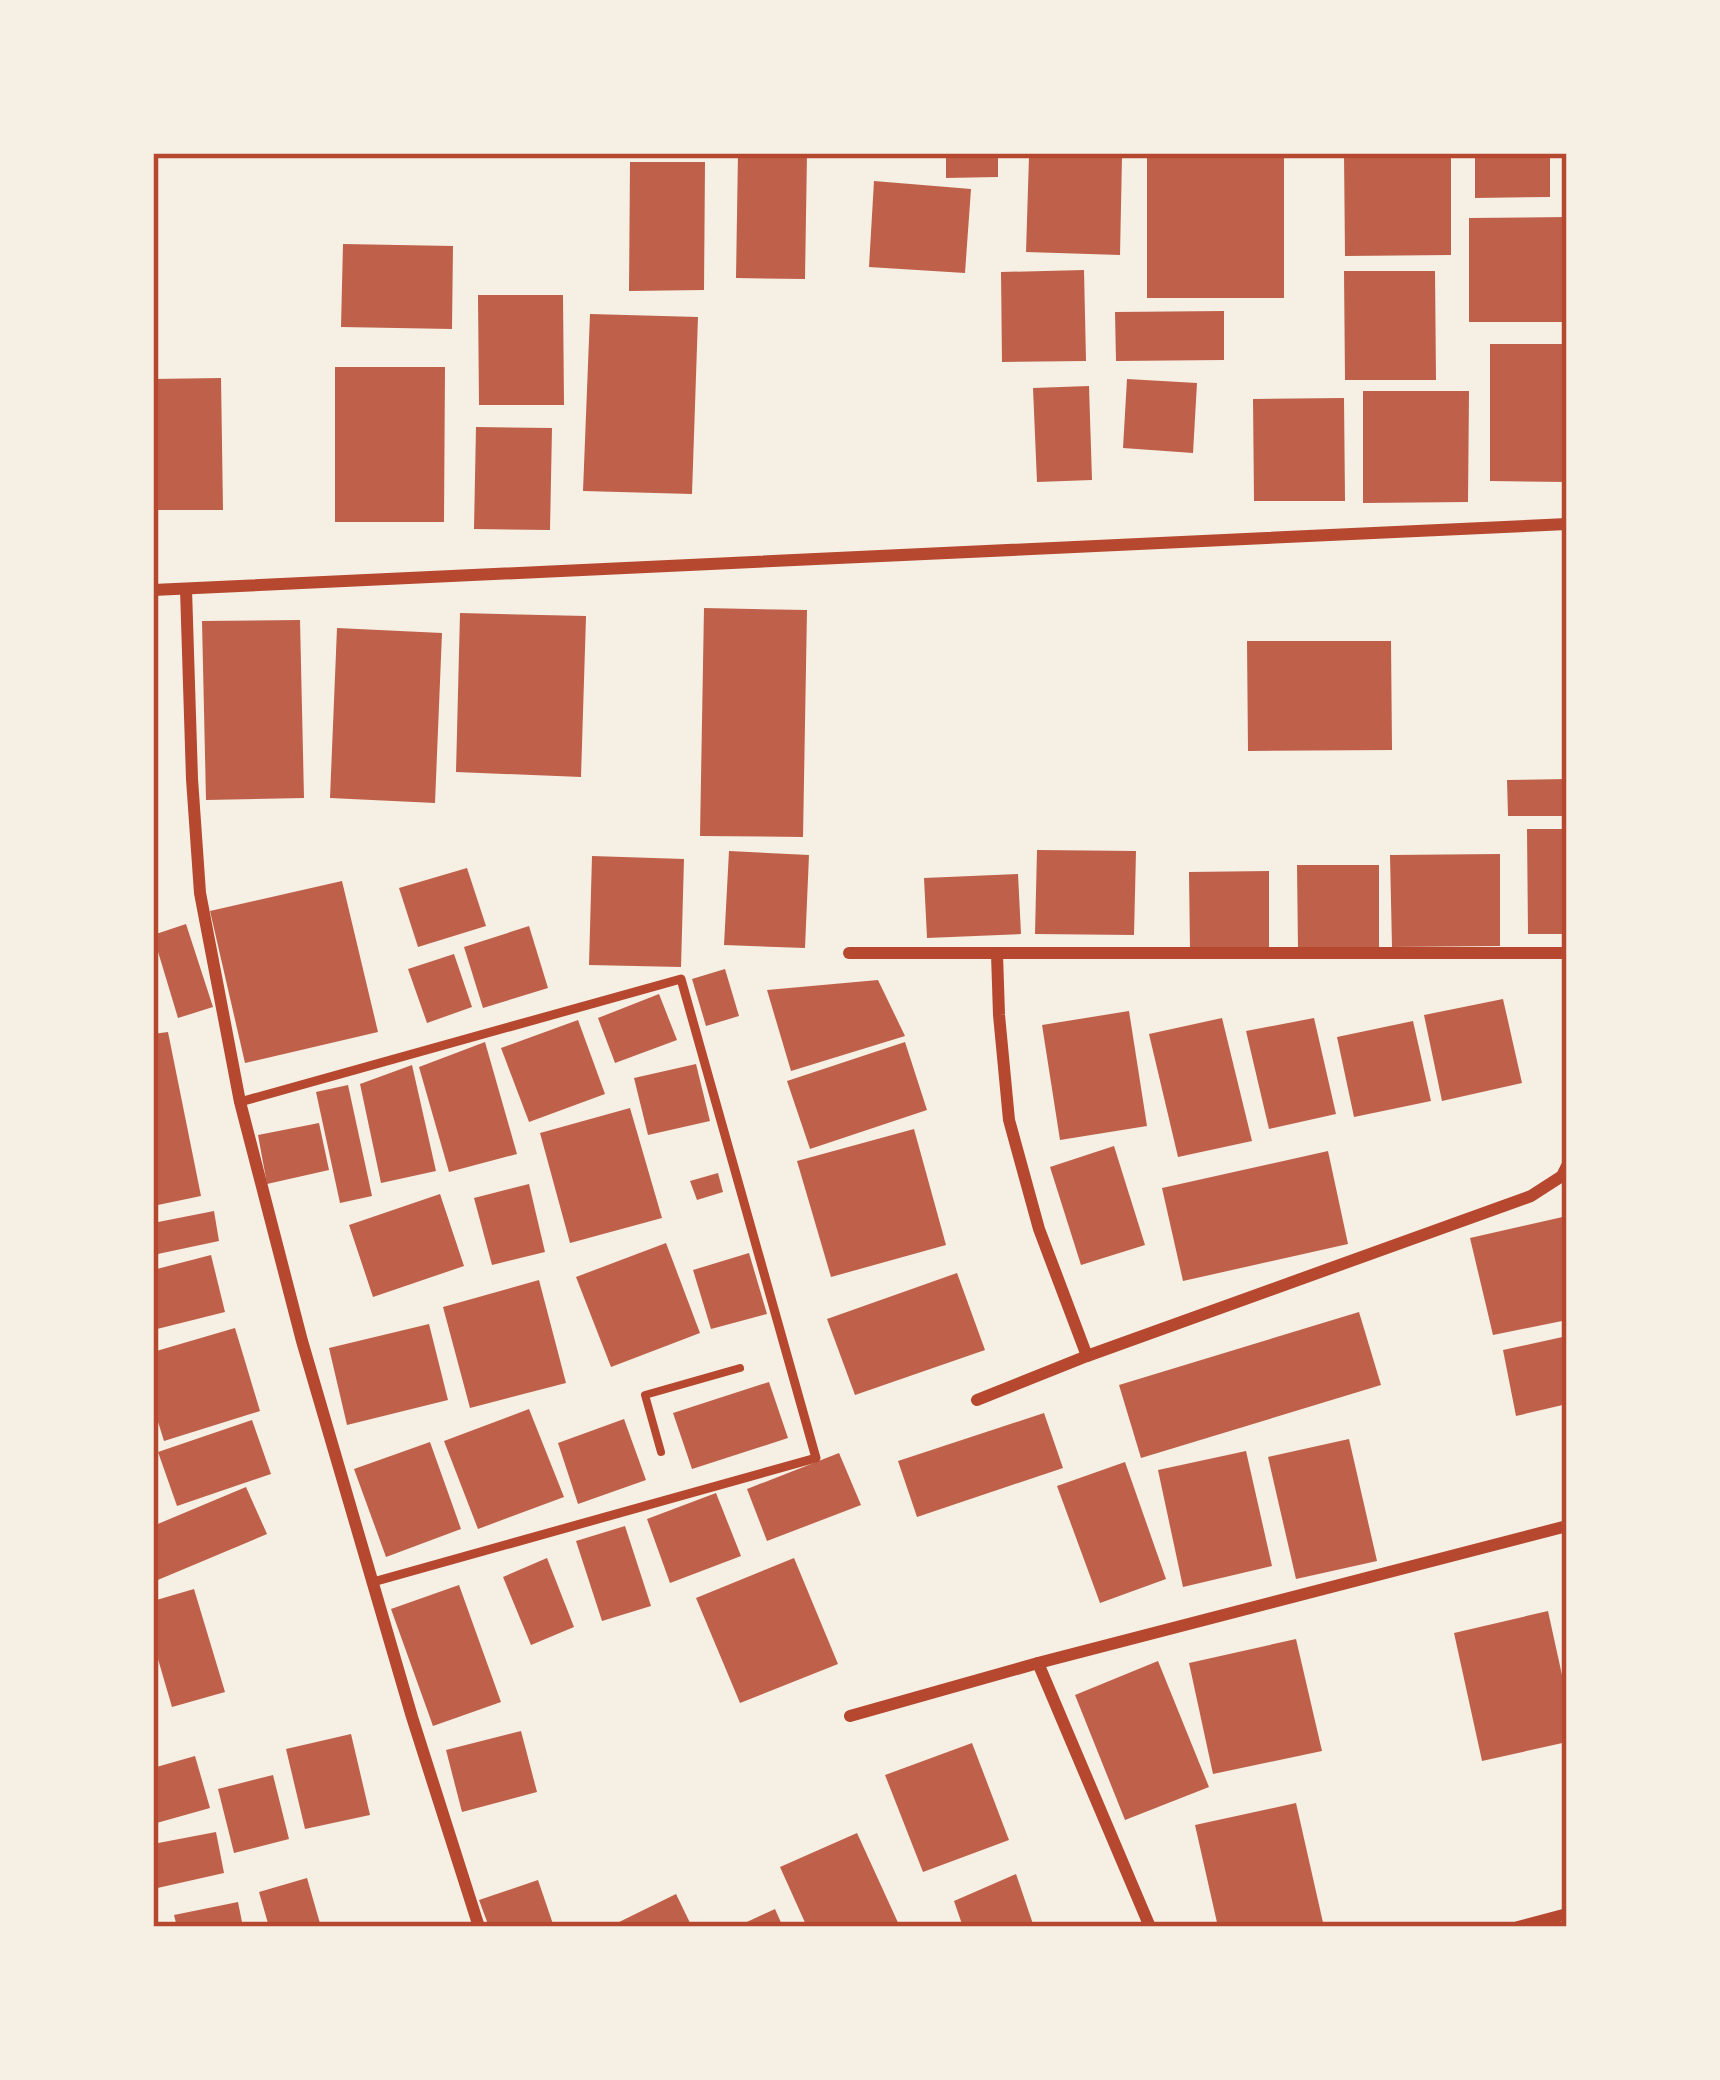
<svg xmlns="http://www.w3.org/2000/svg" width="1720" height="2080" font-family="'Fira Sans',sans-serif">
<rect width="100%" height="100%" fill="#f6efe4"/>
<!-- building -->
<g fill="#bf614a">
<polygon points="738,153 807,153 805,279 736,278"/>
<polygon points="946,153 998,153 998,177 946,178"/>
<rect x="1147" y="153" width="137" height="145"/>
<polygon points="1344,153 1451,153 1451,255 1345,256"/>
<polygon points="1475,153 1550,153 1550,197 1475,198"/>
<polygon points="1029,156 1122,157 1120,255 1026,252"/>
<polygon points="630,162 705,162 704,290 629,291"/>
<polygon points="874,181 971,189 965,273 869,267"/>
<polygon points="1567,217 1567,322 1469,322 1469,218"/>
<polygon points="343,244 453,246 452,329 341,327"/>
<polygon points="1084,270 1086,361 1002,362 1001,272"/>
<polygon points="1344,271 1435,271 1436,380 1345,380"/>
<polygon points="478,295 563,295 564,405 479,405"/>
<polygon points="1224,311 1224,360 1116,361 1115,312"/>
<polygon points="590,314 698,317 692,494 583,491"/>
<polygon points="1490,344 1567,344 1567,482 1490,481"/>
<polygon points="335,367 445,367 444,522 335,522"/>
<polygon points="221,378 223,510 153,510 153,379"/>
<polygon points="1127,379 1197,383 1193,453 1123,448"/>
<polygon points="1089,386 1092,480 1037,482 1033,388"/>
<polygon points="1363,391 1469,391 1468,502 1363,503"/>
<polygon points="1344,398 1345,501 1254,501 1253,399"/>
<polygon points="476,427 552,428 550,530 474,529"/>
<polygon points="704,608 807,610 803,837 700,836"/>
<polygon points="460,613 586,616 581,777 456,772"/>
<polygon points="300,620 304,798 206,800 202,621"/>
<polygon points="337,628 442,633 435,803 330,798"/>
<polygon points="1247,641 1391,641 1392,750 1248,751"/>
<polygon points="1567,779 1567,816 1508,816 1507,780"/>
<polygon points="1527,829 1567,829 1567,934 1528,934"/>
<polygon points="1037,850 1136,851 1134,935 1035,934"/>
<polygon points="729,851 809,855 805,948 724,945"/>
<polygon points="1500,854 1500,946 1392,947 1390,855"/>
<polygon points="592,856 684,859 681,967 589,965"/>
<polygon points="1297,865 1379,865 1379,949 1298,949"/>
<polygon points="467,868 486,926 418,947 399,888"/>
<polygon points="1269,871 1269,950 1190,950 1189,872"/>
<polygon points="1018,874 1021,934 927,938 924,878"/>
<polygon points="342,881 378,1032 245,1063 210,911"/>
<polygon points="186,924 213,1007 178,1018 153,935"/>
<polygon points="529,926 548,988 483,1008 464,947"/>
<polygon points="454,954 472,1007 427,1023 408,969"/>
<polygon points="725,969 739,1016 706,1026 692,979"/>
<polygon points="878,980 905,1036 791,1071 767,990"/>
<polygon points="659,994 677,1040 615,1063 598,1018"/>
<polygon points="1503,999 1522,1083 1442,1101 1424,1015"/>
<polygon points="1129,1011 1147,1126 1060,1140 1042,1025"/>
<polygon points="1222,1018 1252,1141 1178,1157 1149,1034"/>
<polygon points="1314,1018 1336,1114 1269,1129 1246,1031"/>
<polygon points="578,1020 605,1094 529,1122 501,1048"/>
<polygon points="1413,1021 1431,1101 1354,1117 1337,1037"/>
<polygon points="168,1032 201,1196 153,1206 153,1034"/>
<polygon points="485,1042 517,1154 449,1172 419,1067"/>
<polygon points="905,1042 927,1110 810,1149 787,1081"/>
<polygon points="696,1064 710,1121 648,1135 634,1078"/>
<polygon points="412,1065 436,1171 381,1183 360,1084"/>
<polygon points="348,1085 372,1196 340,1203 316,1092"/>
<polygon points="630,1108 662,1218 570,1243 540,1133"/>
<polygon points="319,1123 329,1170 267,1184 258,1135"/>
<polygon points="914,1129 946,1245 831,1277 797,1161"/>
<polygon points="1114,1146 1145,1245 1081,1265 1050,1167"/>
<polygon points="1328,1151 1348,1244 1183,1281 1162,1188"/>
<polygon points="718,1173 723,1192 697,1200 690,1181"/>
<polygon points="529,1184 545,1252 492,1265 474,1198"/>
<polygon points="440,1194 464,1266 373,1297 349,1225"/>
<polygon points="214,1211 219,1241 153,1255 153,1223"/>
<polygon points="1567,1216 1567,1320 1493,1335 1470,1238"/>
<polygon points="666,1243 700,1333 611,1367 576,1277"/>
<polygon points="749,1253 767,1314 711,1329 693,1270"/>
<polygon points="211,1255 225,1312 153,1330 153,1270"/>
<polygon points="957,1273 985,1350 855,1395 827,1319"/>
<polygon points="539,1280 566,1383 470,1408 443,1307"/>
<polygon points="1359,1312 1381,1385 1141,1458 1119,1385"/>
<polygon points="429,1324 448,1400 347,1425 329,1348"/>
<polygon points="235,1328 260,1411 164,1441 153,1406 153,1352"/>
<polygon points="1567,1336 1567,1404 1516,1416 1503,1350"/>
<polygon points="769,1382 788,1438 692,1469 673,1413"/>
<polygon points="529,1409 564,1497 478,1529 444,1441"/>
<polygon points="1044,1413 1063,1468 917,1517 898,1461"/>
<polygon points="624,1419 646,1480 578,1504 558,1443"/>
<polygon points="252,1420 271,1474 177,1506 158,1452"/>
<polygon points="1349,1439 1377,1561 1296,1579 1268,1457"/>
<polygon points="430,1442 461,1529 386,1557 354,1469"/>
<polygon points="1246,1451 1272,1566 1183,1587 1158,1470"/>
<polygon points="839,1453 861,1505 767,1541 747,1489"/>
<polygon points="1125,1462 1166,1579 1100,1603 1057,1486"/>
<polygon points="246,1487 267,1534 153,1582 153,1526"/>
<polygon points="716,1493 741,1556 670,1583 647,1519"/>
<polygon points="625,1526 651,1606 602,1621 576,1541"/>
<polygon points="547,1558 574,1627 531,1645 503,1577"/>
<polygon points="794,1558 838,1664 740,1703 696,1598"/>
<polygon points="459,1585 501,1702 433,1726 391,1609"/>
<polygon points="194,1589 225,1692 172,1707 153,1642 153,1601"/>
<polygon points="1548,1611 1567,1698 1567,1742 1482,1761 1454,1633"/>
<polygon points="1296,1639 1322,1751 1213,1774 1189,1663"/>
<polygon points="1158,1661 1209,1787 1125,1820 1075,1695"/>
<polygon points="521,1731 537,1792 462,1812 446,1750"/>
<polygon points="351,1734 370,1815 305,1829 286,1749"/>
<polygon points="972,1743 1009,1840 923,1872 885,1775"/>
<polygon points="195,1756 210,1808 153,1824 153,1768"/>
<polygon points="273,1775 289,1839 234,1853 218,1789"/>
<polygon points="1296,1803 1324,1927 1218,1927 1195,1825"/>
<polygon points="216,1832 224,1873 153,1889 153,1844"/>
<polygon points="857,1833 900,1927 807,1927 780,1867"/>
<polygon points="1016,1874 1034,1927 963,1927 954,1901"/>
<polygon points="307,1878 321,1927 269,1927 259,1892"/>
<polygon points="538,1880 554,1927 489,1927 479,1900"/>
<polygon points="676,1894 692,1927 609,1927"/>
<polygon points="238,1902 243,1927 177,1927 174,1915"/>
<polygon points="775,1909 783,1927 736,1927"/>
</g>
<g fill="none" stroke-linecap="round" stroke-linejoin="round">
<!-- path -->
<polyline stroke="#b5482f" stroke-width="8" points="661,1452 645,1395 740,1368"/>
<!-- service -->
<polyline stroke="#b5482f" stroke-width="9" points="240,1102 681,979 816,1458 373,1582"/>
<!-- minor -->
<g stroke="#b5482f" stroke-width="12">
<polyline points="186,589 192,779 200,893 240,1102 302,1341 412,1717 479,1927"/>
<polyline points="153,590 1567,524"/>
<polyline points="849,953 1567,953"/>
<polyline points="997,954 999,1015 1009,1120 1039,1229 1087,1356"/>
<polyline points="977,1400 1087,1356 1531,1196 1562,1176 1567,1166"/>
<polyline points="1038,1663 1150,1927"/>
<polyline points="850,1716 1038,1663 1567,1526"/>
<polyline points="1518,1927 1567,1914"/>
</g>
</g>
<!-- border -->
<rect width="1720" height="2080" fill="none" stroke="#f6efe4" stroke-width="312"/>
<rect x="156" y="156" width="1408" height="1768" fill="none" stroke="#b5482f" stroke-width="4.5"/>
</svg>
